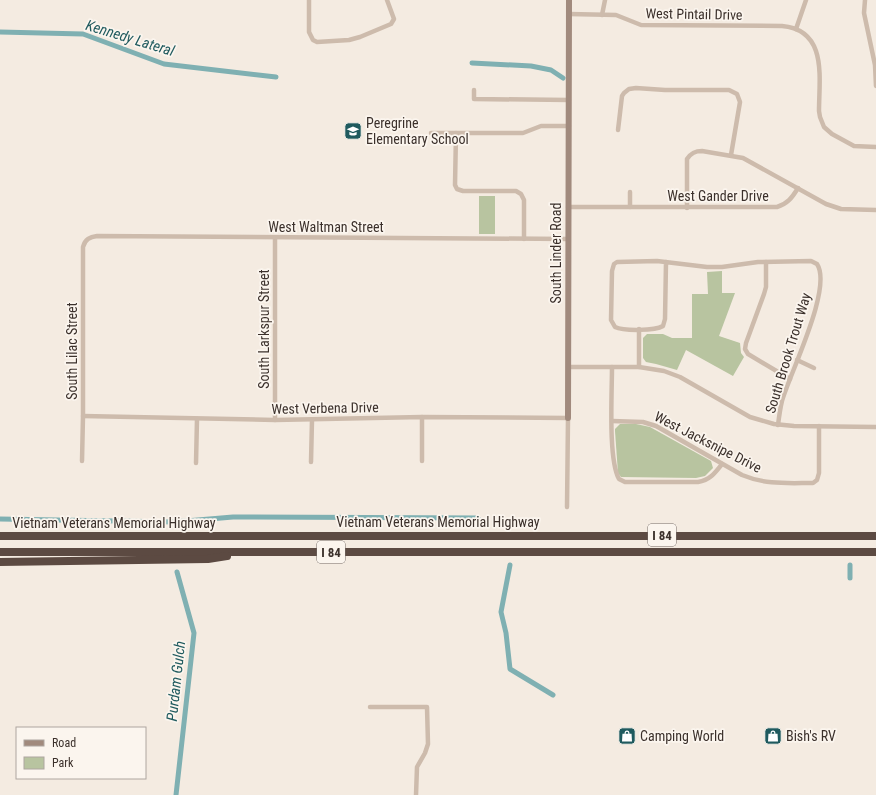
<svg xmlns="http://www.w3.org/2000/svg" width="876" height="795" font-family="'Roboto Condensed',sans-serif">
<rect width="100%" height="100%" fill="#f4ebe1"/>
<!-- green -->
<g fill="#b8c4a0">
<rect x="479" y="196" width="16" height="38"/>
<polygon points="722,271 722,293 735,293 719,336 740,343 741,353 744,357 733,376 686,350 677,370 656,364 646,362 643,358 643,338 647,334 663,334 672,338 692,338 692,294 708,294 707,272"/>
<polygon points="620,424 636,424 650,427 711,461 713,468 705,476 696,478 621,477 618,473 615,431 615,429"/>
</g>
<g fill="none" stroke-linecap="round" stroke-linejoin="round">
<!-- canal -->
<g stroke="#7fb0b2" stroke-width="5">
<polyline points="0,32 83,34 164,64 276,77"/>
<polyline points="472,63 531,66 551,70 563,78"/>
<polyline points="0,519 174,522 233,517 478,518"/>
<polyline points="510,565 501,612 506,633 510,669 553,695"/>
<polyline points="850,578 850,565"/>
<polyline points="176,795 194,633 177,572"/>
</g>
<!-- street -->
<g stroke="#cdbbac" stroke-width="4.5">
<polyline points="309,0 309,32 313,40 317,42 349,40 360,37 391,24 394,19 387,0"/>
<polyline points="865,0 864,13 875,65 876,86"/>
<path d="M569 14 616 15 641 25 782 26C828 30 819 78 819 111L820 117 824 127 832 134 854 146 876 147"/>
<polyline points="602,15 605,0"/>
<polyline points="796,29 806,0"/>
<polyline points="474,90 474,99 569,100"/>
<polyline points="618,130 622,96 624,93 629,89 636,88 665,90 729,90 737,94 740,102 731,155"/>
<polyline points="431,133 523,133 541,126 569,126"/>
<polyline points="456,133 455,185 457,189 463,191 516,191 521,194 524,200 524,239"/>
<path d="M568 207H777C787 204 792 198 798 188"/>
<polyline points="630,207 630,192"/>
<path d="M687 208V159C691 153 695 151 702 151L743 158 826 204 841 209 876 210"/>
<path d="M666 262 665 319 663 326C655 331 623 331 615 327L611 320 612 271 614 264 617 262 657 261 707 267H722L758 262 811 261 817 264C833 288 790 373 782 401 780 409 779 417 778 425"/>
<polyline points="766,262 766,287 764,294 746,343 745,349 748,354 790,379"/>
<polyline points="639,329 639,367"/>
<polyline points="797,360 814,368"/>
<polyline points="568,367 639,367 664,371 680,377 750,417 774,424 794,426 876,427"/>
<path d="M612 367C612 393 608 459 619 479L625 482H698C710 480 715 473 722 464"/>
<polyline points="83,416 275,420 422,417 568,418 567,507"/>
<polyline points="422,417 422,461"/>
<polyline points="275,420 275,238"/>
<path d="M612 421 643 422 656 426 742 475C766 485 787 483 813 483L817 480 819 473V426"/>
<path d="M82 461 83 416V247C85 239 90 237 97 236L568 239"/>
<polyline points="311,462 312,420"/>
<polyline points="196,463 197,419"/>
<polyline points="370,707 427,707 428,744 425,753 417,767 416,795"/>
</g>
<!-- secondary -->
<polyline stroke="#a18a7d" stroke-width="6" points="568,418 569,0"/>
<!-- highway -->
<g stroke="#5c4a42" stroke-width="8">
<polyline points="0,536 876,536"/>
<polyline points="0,552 876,552"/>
<polyline points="0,562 208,559 227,556"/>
</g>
</g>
<!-- icons -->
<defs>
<symbol id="school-square" viewBox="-11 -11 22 22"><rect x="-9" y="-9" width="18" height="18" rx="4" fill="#1f5a5e" stroke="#fbf5ee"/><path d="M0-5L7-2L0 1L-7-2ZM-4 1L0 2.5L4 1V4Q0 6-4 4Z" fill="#fff"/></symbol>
<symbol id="shop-square" viewBox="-11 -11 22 22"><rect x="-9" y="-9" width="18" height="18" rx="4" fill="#1f5a5e" stroke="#fbf5ee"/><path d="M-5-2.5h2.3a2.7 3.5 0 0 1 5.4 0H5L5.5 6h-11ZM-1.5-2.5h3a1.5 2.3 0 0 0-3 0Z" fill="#fff"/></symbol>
</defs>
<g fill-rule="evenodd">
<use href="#school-square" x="343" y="121" width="20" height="20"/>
<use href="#shop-square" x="617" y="726" width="20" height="20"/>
<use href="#shop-square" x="763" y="726" width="20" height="20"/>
</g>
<g text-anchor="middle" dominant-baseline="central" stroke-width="3.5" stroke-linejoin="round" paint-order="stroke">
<!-- shield labels -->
<g fill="#fbf5ee" stroke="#756b66" stroke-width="1">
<rect x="648" y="524" width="28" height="22" rx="3"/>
<rect x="317" y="541" width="28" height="22" rx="3"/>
</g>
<g font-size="13" font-weight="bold" fill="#3b302b">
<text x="662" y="535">I 84</text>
<text x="331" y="552">I 84</text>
</g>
<!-- street labels -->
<g font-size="14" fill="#3b302b" stroke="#fbf5ee">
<text transform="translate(694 14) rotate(1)">West Pintail Drive</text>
<text x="718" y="196">West Gander Drive</text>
<text x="326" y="227">West Waltman Street</text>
<text transform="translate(556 253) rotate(-90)">South Linder Road</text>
<text transform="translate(264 329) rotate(-90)">South Larkspur Street</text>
<text transform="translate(72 351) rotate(-90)">South Lilac Street</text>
<text transform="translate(788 353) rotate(-73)">South Brook Trout Way</text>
<text transform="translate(325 408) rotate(-1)">West Verbena Drive</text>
<text transform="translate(708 442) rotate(27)">West Jacksnipe Drive</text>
<text x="438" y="522">Vietnam Veterans Memorial Highway</text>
<text x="114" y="523">Vietnam Veterans Memorial Highway</text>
</g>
<!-- poi labels -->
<g font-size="14" fill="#3b302b" stroke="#fbf5ee" text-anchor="start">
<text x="366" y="123">Peregrine<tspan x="366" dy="16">Elementary School</tspan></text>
<text x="640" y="736">Camping World</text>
<text x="786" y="736">Bish's RV</text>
</g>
<!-- water labels -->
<g font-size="15" font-style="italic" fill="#1f5a5e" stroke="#fbf5ee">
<text transform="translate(130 38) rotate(17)">Kennedy Lateral</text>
<text transform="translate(176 681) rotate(-84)">Purdam Gulch</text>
</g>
</g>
<!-- legend -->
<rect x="16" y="727" width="130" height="52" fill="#fbf5ee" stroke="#aea6a0"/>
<rect x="24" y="740" width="20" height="6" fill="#a18a7d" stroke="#aea6a0"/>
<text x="52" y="747" font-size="12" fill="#3b302b">Road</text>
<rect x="24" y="757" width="20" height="12" fill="#b8c4a0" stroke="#aea6a0"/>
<text x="52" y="767" font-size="12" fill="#3b302b">Park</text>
</svg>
